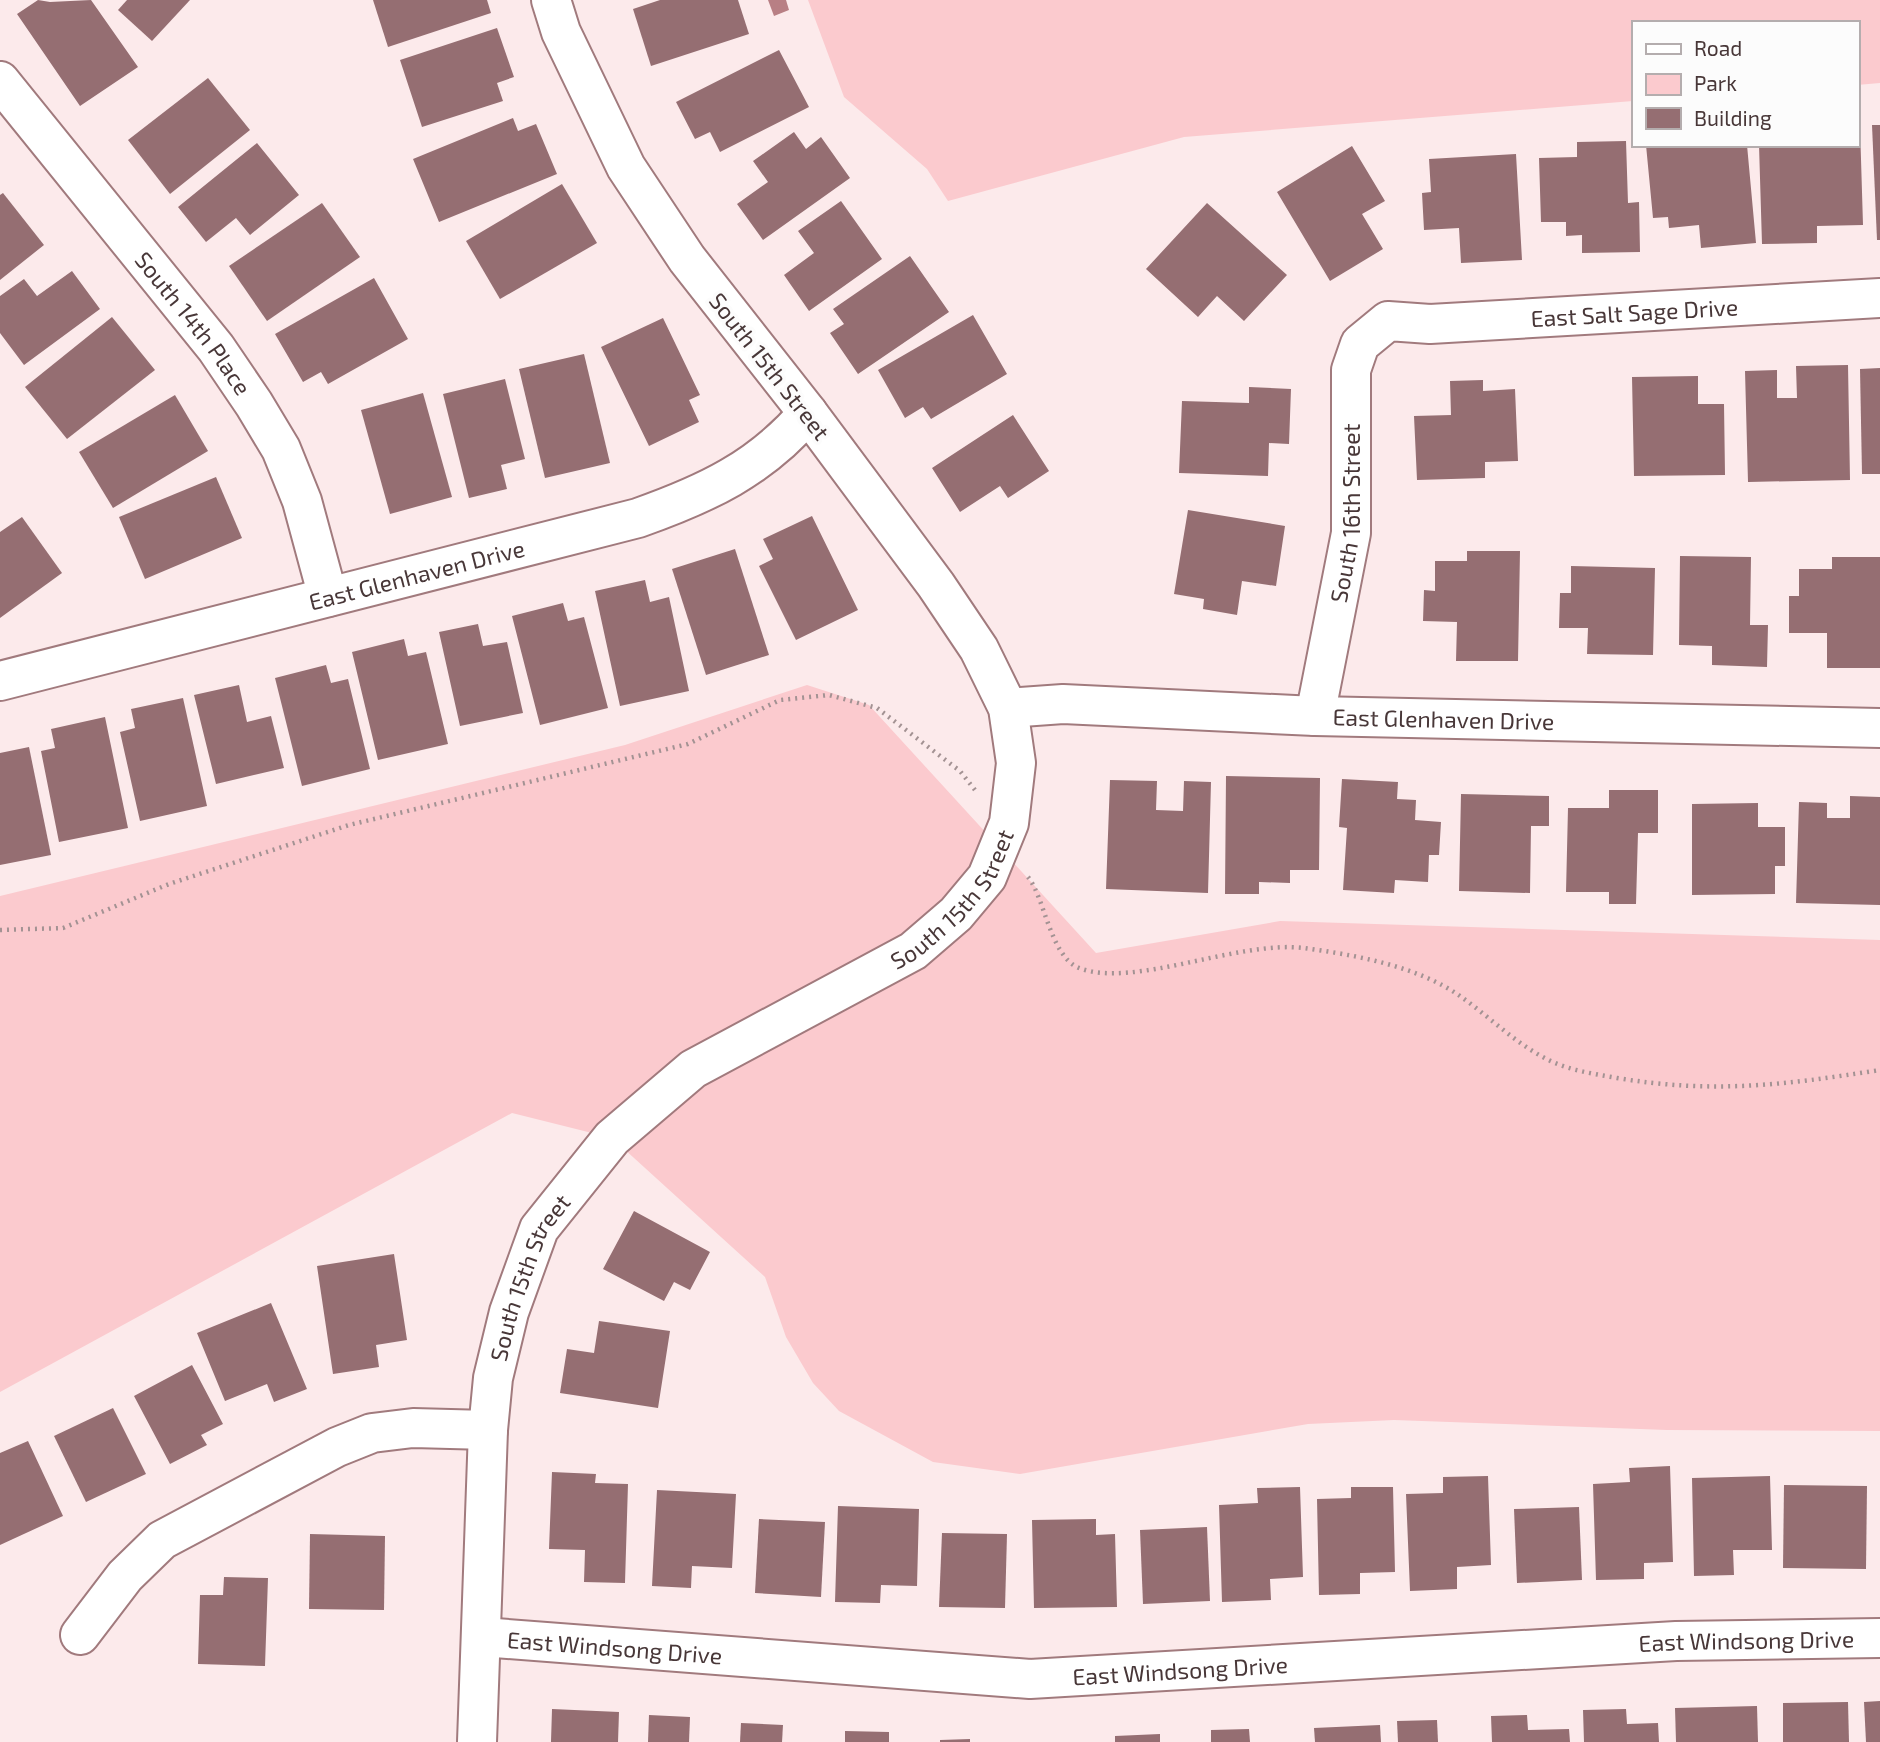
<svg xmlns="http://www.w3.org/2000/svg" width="1880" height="1742" font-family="'Exo 2',sans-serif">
<rect width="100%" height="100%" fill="#fceaeb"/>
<g fill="#fbcace">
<polygon points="808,0 1880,0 1880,83 1857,85 1857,23 1633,23 1633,101 1184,137 948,201 927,169 844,97"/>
<polygon points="807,685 869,705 1096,953 1280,921 1880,940 1880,1431 1667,1430 1394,1420 1308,1424 1020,1474 933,1462 839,1411 813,1383 786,1337 765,1277 612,1138 512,1113 0,1392 0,896 625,745"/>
</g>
<polygon fill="#b87f84" points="768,0 786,0 789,10 774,16"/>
<g fill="#956e72">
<polygon points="38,0 50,2 91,0 138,67 80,106 17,14"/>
<polygon points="127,0 190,0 152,41 118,10"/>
<polygon points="373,0 487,0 491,13 388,47"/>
<polygon points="660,0 738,0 749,34 651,66 633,9"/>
<polygon points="497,28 514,77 497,83 503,101 422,127 400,60"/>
<polygon points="779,50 809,107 720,152 710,132 695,139 676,102"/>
<polygon points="208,78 250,130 170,194 128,140"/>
<polygon points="513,118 518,131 536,124 557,174 439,222 413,159"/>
<polygon points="1872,125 1880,125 1880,240 1877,240"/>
<polygon points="1857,126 1860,126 1863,225 1817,226 1817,243 1762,244 1759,145 1857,145"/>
<polygon points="794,132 806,149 821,137 850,178 763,240 737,204 768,182 753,161"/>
<polygon points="1626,141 1628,203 1639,202 1640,252 1582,253 1582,235 1566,236 1566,222 1541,222 1539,158 1577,157 1577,142"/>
<polygon points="257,143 299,195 250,235 236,218 206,242 178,207"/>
<polygon points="1646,145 1747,145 1756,243 1701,248 1699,225 1669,228 1668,217 1653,218"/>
<polygon points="1352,146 1385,201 1362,214 1383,249 1330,281 1277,192"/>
<polygon points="1516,154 1522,260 1461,263 1459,228 1424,230 1422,193 1431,192 1429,159"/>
<polygon points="562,184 597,243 500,299 466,241"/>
<polygon points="3,193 44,245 0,280 0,195"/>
<polygon points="841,201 882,259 809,311 784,275 814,253 798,231"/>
<polygon points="322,203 360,257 267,321 229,266"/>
<polygon points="1207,203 1287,275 1244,321 1217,296 1198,317 1146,269"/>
<polygon points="910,256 949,312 858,374 830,333 844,324 833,309"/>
<polygon points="72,271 100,309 24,365 0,333 0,296 24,279 37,296"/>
<polygon points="374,278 408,339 328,384 321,372 303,382 275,334"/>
<polygon points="973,315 1007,374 931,419 923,407 905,418 878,370"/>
<polygon points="112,317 155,370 67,439 25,387"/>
<polygon points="663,318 700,395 689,400 699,422 649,446 601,347"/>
<polygon points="584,354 610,463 545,478 519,369"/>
<polygon points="1848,365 1850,480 1748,482 1745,371 1777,370 1777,398 1797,398 1796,366"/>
<polygon points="1880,368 1880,474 1862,474 1860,369"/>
<polygon points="1698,376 1698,404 1724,404 1725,475 1634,476 1632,377"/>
<polygon points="505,379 525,459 501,465 507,489 469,498 443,394"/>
<polygon points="1483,380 1483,391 1515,389 1518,461 1485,462 1485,478 1417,480 1414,416 1451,415 1450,381"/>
<polygon points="1249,387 1291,389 1289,444 1269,443 1268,476 1179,473 1182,401 1249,403"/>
<polygon points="423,393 452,497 390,514 361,410"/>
<polygon points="175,395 208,451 113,508 79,452"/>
<polygon points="1013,415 1049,471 1008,498 1000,486 960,512 932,468"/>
<polygon points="216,477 242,538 145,579 119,517"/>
<polygon points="1188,510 1285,526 1276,586 1242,581 1237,615 1203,609 1204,599 1174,594"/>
<polygon points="812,516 858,610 796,640 759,566 773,559 763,539"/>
<polygon points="22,517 62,573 0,618 0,532"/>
<polygon points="735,549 769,655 706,675 672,569"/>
<polygon points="1467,551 1520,551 1518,661 1456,661 1457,622 1423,621 1424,590 1435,591 1435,561 1467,561"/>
<polygon points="1680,556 1751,557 1750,625 1768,625 1767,667 1712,665 1712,646 1679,645"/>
<polygon points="1832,557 1880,557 1880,668 1827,668 1827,633 1789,633 1789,596 1799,596 1799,569 1832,569"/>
<polygon points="1571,566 1655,568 1653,655 1587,654 1588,628 1559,628 1560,593 1571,593"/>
<polygon points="645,580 650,602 669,597 689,691 620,706 595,591"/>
<polygon points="563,603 568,621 584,617 608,708 540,725 512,616"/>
<polygon points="478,624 483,646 507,642 523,713 460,726 439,632"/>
<polygon points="404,639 408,656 426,652 448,744 378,760 352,652"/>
<polygon points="326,665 331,683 348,679 370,769 302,786 275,678"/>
<polygon points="239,685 247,722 271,716 284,768 216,784 194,695"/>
<polygon points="183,698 207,806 140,821 120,732 135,728 131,709"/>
<polygon points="105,717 128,828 59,842 41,751 55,748 51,729"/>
<polygon points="29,747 51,855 0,865 0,753"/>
<polygon points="1226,776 1320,778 1319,870 1290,870 1290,883 1259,882 1259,894 1225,894"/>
<polygon points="1342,779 1398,782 1397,799 1416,800 1415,820 1441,822 1439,855 1429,855 1428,882 1395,880 1394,893 1343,890 1347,828 1339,827"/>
<polygon points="1110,780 1157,781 1156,810 1183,811 1184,781 1211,782 1208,893 1106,889"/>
<polygon points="1609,790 1658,790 1658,833 1638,833 1636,904 1609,904 1609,892 1566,892 1568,808 1609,808"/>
<polygon points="1461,794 1549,796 1549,826 1531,826 1530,893 1459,891"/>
<polygon points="1850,796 1880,797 1880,905 1796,903 1799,802 1827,803 1827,818 1850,818"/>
<polygon points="1758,803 1758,827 1785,827 1785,866 1775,866 1775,894 1692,895 1692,804"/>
<polygon points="634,1211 710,1252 690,1290 674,1282 664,1301 603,1269"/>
<polygon points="394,1254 407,1340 376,1345 379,1367 333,1374 317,1266"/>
<polygon points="271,1303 307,1389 274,1402 267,1384 225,1401 197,1333"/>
<polygon points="599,1321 670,1331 658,1408 560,1393 567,1349 594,1353"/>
<polygon points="192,1365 223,1424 201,1435 207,1445 170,1464 134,1396"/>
<polygon points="113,1408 146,1474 86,1502 54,1436"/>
<polygon points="28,1441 63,1516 0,1545 0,1453"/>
<polygon points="1670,1466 1673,1562 1644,1563 1644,1579 1596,1580 1593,1484 1630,1482 1629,1468"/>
<polygon points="552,1472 596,1474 595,1483 628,1484 625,1583 584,1582 585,1550 549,1549"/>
<polygon points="1488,1476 1491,1565 1457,1567 1457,1589 1410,1591 1406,1494 1443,1493 1443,1477"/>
<polygon points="1770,1476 1772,1550 1733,1550 1734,1575 1694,1576 1692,1478"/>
<polygon points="1784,1485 1867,1486 1866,1569 1783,1568"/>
<polygon points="1300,1487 1303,1577 1270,1579 1271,1600 1222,1602 1219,1505 1258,1503 1257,1488"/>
<polygon points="1351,1487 1393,1487 1395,1572 1360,1573 1360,1594 1319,1595 1317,1499 1351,1498"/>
<polygon points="657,1490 736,1494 732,1568 692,1566 691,1588 652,1586"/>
<polygon points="838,1506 919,1509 917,1586 881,1585 880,1603 835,1602"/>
<polygon points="1579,1507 1582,1580 1517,1583 1514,1509"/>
<polygon points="759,1519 825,1522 821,1597 755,1593"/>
<polygon points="1096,1519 1096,1535 1115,1534 1117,1607 1034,1608 1032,1520"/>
<polygon points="1207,1527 1210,1601 1143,1604 1140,1530"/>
<polygon points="942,1533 1007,1534 1005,1608 939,1607"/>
<polygon points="310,1534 385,1536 384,1610 309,1609"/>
<polygon points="224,1577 268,1578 265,1666 198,1664 200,1595 223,1595"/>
<polygon points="1880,1701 1880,1742 1866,1742 1864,1702"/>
<polygon points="1848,1702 1849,1742 1783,1742 1783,1703"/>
<polygon points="1757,1706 1758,1742 1676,1742 1675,1708"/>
<polygon points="552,1709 619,1712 618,1742 551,1742"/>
<polygon points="1626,1709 1627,1724 1658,1723 1659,1742 1584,1742 1583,1710"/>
<polygon points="649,1715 690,1717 689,1742 648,1742"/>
<polygon points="1527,1715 1528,1730 1569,1729 1570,1742 1492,1742 1491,1716"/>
<polygon points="1437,1720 1438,1742 1398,1742 1397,1721"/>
<polygon points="741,1723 783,1725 782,1742 740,1742"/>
<polygon points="1380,1725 1381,1742 1315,1742 1314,1728"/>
<polygon points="1249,1729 1250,1742 1211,1742 1211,1730"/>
<polygon points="845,1731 889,1732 889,1742 845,1742"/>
<polygon points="1160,1734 1160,1742 1115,1742 1115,1736"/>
<polygon points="970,1739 970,1742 940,1742 940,1740"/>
</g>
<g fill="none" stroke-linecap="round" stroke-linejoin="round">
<defs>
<g id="minor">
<path id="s1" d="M0 81 216 348 254 404 281 449 302 501 328 597"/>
<path id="s2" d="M0 681 638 518C706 494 760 469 808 413"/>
<path id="s3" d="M1008 708 1063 704 1315 716 1880 728"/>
<path id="s4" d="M1315 716 1351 533V370L1360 344 1388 321 1430 324 1880 298"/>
<polyline points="80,1635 125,1576 162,1540 337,1447 372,1433 413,1428 488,1430"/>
<path id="s5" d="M482 1637 1030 1679 1676 1641 1880 1638"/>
<path id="s6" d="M477 1742 488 1430 493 1378 509 1312 539 1229 612 1138 693 1069 913 951 956 914 987 877 1009 823 1016 763 1008 708 979 649 936 585 808 413 687 259 626 167 561 32 551 0"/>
</g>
</defs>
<use href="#minor" stroke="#a17a7d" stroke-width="42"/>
<g stroke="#a39293" stroke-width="4.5" stroke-dasharray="2 5" stroke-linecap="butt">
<path d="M1028 877C1045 898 1050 956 1079 968 1133 989 1238 940 1304 948 1355 955 1417 966 1460 996 1487 1015 1512 1040 1541 1056 1565 1070 1590 1073 1617 1078 1714 1094 1784 1085 1880 1070"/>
<polyline points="0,930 63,928 169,884 349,825 688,744 780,700 829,695 877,708 960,771 975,790"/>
</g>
<use href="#minor" stroke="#fff" stroke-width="38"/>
</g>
<g text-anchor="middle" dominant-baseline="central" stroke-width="7" stroke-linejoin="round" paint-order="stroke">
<g font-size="23" fill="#483738" stroke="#fcfcfc">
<text stroke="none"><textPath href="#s4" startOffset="660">East Salt Sage Drive</textPath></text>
<text stroke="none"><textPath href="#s1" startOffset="310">South 14th Place</textPath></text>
<text transform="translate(770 366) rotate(52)">South 15th Street</text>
<text stroke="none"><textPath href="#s4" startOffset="206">South 16th Street</textPath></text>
<text stroke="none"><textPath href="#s2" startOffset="430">East Glenhaven Drive</textPath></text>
<text stroke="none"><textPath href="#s3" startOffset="436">East Glenhaven Drive</textPath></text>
<text stroke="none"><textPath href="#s6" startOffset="1059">South 15th Street</textPath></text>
<text stroke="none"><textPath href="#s6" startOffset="472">South 15th Street</textPath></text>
<text stroke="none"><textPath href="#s5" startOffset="1267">East Windsong Drive</textPath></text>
<text stroke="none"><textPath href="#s5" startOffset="133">East Windsong Drive</textPath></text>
<text stroke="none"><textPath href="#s5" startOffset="700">East Windsong Drive</textPath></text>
</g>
</g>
<rect x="1632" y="21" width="228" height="126" fill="#fcfcfc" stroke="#b4adae" stroke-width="2"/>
<rect x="1646" y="44" width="35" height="10" fill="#ffffff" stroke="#b4adae" stroke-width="2"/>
<text x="1694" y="56" font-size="21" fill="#483738">Road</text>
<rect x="1646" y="74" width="35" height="21" fill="#fbcace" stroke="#b4adae" stroke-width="2"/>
<text x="1694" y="91" font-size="21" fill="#483738">Park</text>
<rect x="1646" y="108" width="35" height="21" fill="#956e72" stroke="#b4adae" stroke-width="2"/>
<text x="1694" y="126" font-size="21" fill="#483738">Building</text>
</svg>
